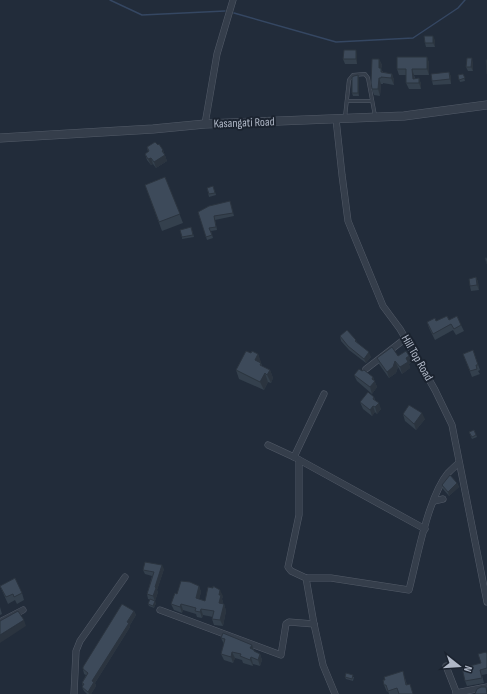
<svg xmlns="http://www.w3.org/2000/svg" width="487" height="694" font-family="'Sofia Sans Condensed',sans-serif">
<rect width="100%" height="100%" fill="#222c3a"/>
<g fill="none" stroke-linecap="round" stroke-linejoin="round">
<g stroke="#354762" stroke-width="1.5">
<polyline points="110,0 142,15 225,11"/>
<polyline points="234,13 336,42 413,38 458,8 465,0"/>
</g>
<defs>
<g id="service">
<polyline points="347,101 372,101"/>
<polyline points="345,117 349,80 353,75 365,74 368,78 375,116"/>
</g>
<g id="minor">
<polyline points="336,119 342,175 348,221 383,306 400,329 418,360 435,390 452,425 487,602"/>
<polyline points="205,124 217,54 233,0"/>
<polyline points="366,369 406,338"/>
<polyline points="268,445 294,457 425,529"/>
<polyline points="294,457 324,394"/>
<polyline points="299,460 299,515 288,567 291,571 306,578 314,624 323,665 335,694"/>
<polyline points="434,501 443,499"/>
<path d="M306 578H331L409 590C417 559 428 497 448 473 451 470 455 466 459 463"/>
<polyline points="160,610 281,655 286,624 289,622 314,624"/>
<polyline points="0,622 23,610"/>
<polyline points="446,666 457,694"/>
<polyline points="456,693 487,687"/>
<polyline points="74,694 76,651 80,641 125,577"/>
</g>
<polyline id="tertiary" points="0,138 153,129 205,124 404,116 487,105"/>
</defs>
<use href="#service" stroke="#535b68" stroke-width="4"/>
<use href="#minor" stroke="#535b68" stroke-width="7"/>
<use href="#tertiary" stroke="#535b68" stroke-width="9"/>
<use href="#service" stroke="#353e4b" stroke-width="3"/>
<use href="#minor" stroke="#353e4b" stroke-width="6"/>
<use href="#tertiary" stroke="#353e4b" stroke-width="8"/>
</g>
<g fill="#34404d">
<polygon points="435,40 435,47 426,47 425,43"/>
<polygon points="357,54 357,64 345,64 343,59"/>
<polygon points="427,57 429,63 429,75 414,75 415,78 419,78 421,84 421,89 409,89 406,83 406,75 399,75 397,69"/>
<polygon points="379,59 382,65 381,69 383,72 392,74 394,80 394,85 383,83 383,84 381,84 380,96 374,95 372,89"/>
<polygon points="473,62 473,71 468,71 466,67"/>
<polygon points="449,72 451,77 451,84 433,85 432,81"/>
<polygon points="463,74 465,81 460,82 458,75"/>
<polygon points="358,75 359,78 359,96 353,96 352,93"/>
<polygon points="158,145 163,150 167,161 156,168 153,164 151,165 147,160 145,154 148,152 147,147"/>
<polygon points="165,177 183,223 162,231 145,185"/>
<polygon points="213,186 216,195 209,197 207,188"/>
<polygon points="230,201 234,216 215,220 217,230 211,231 213,238 207,240 198,212"/>
<polygon points="191,227 194,237 182,239 182,237"/>
<polygon points="476,277 478,282 479,290 471,291 470,286"/>
<polygon points="449,320 461,325 464,331 456,335 453,330 435,340 429,328 427,322"/>
<polygon points="340,336 356,340 357,343 371,357 366,363 349,350 341,341"/>
<polygon points="473,350 480,370 478,371 480,374 472,377 463,354"/>
<polygon points="251,353 258,354 262,366 270,370 273,378 271,383 268,382 264,390 239,379 236,370"/>
<polygon points="398,356 409,356 411,362 409,364 410,368 402,374 398,367 396,373 389,378 379,364 377,358"/>
<polygon points="362,371 373,377 377,387 372,394 357,381 354,375"/>
<polygon points="374,397 375,400 381,409 377,414 375,412 372,416 363,409 360,402"/>
<polygon points="403,414 425,419 416,430 405,421"/>
<polygon points="474,430 477,437 472,439 469,432"/>
<polygon points="457,483 459,487 449,496 443,489 442,485"/>
<polygon points="164,569 157,590 158,592 155,601 148,599 147,594 152,576 145,574 143,570"/>
<polygon points="0,586 22,593 24,600 17,604 15,600 8,604"/>
<polygon points="199,586 201,592 199,599 205,601 223,596 222,599 223,602 222,604 224,604 226,611 223,626 214,625 212,619 213,617 203,615 202,618 197,617 196,614 183,610 182,613 174,610 171,604 177,594"/>
<polygon points="156,603 154,608 149,606 148,604"/>
<polygon points="0,607 2,614 0,615"/>
<polygon points="134,611 136,615 130,625 130,627 95,683 96,686 91,694 87,694 84,691 82,687 83,686 82,683 86,675 84,674 83,669"/>
<polygon points="221,638 254,650 255,652 260,654 262,660 260,666 253,664 253,666 243,663 242,660 235,658 233,663 224,660 221,654 224,644"/>
<polygon points="486,653 487,653 487,674 482,675 484,683 467,686 465,681 481,663"/>
<polygon points="345,677 354,677 353,681 346,679"/>
<polygon points="405,678 407,685 413,694 389,694 388,691 387,692 384,685"/>
</g>
<g fill="#2b343f">
<polygon points="433,36 435,40 435,47 433,43"/>
<polygon points="356,50 357,54 357,64 356,59"/>
<polygon points="427,57 429,63 429,75 427,69"/>
<polygon points="472,58 473,62 473,71 471,67"/>
<polygon points="379,59 382,65 381,69 383,74 383,78 379,68"/>
<polygon points="412,69 414,75 415,83 413,79"/>
<polygon points="449,72 451,77 451,84 450,79"/>
<polygon points="392,74 394,80 394,85 391,78"/>
<polygon points="358,75 359,78 359,96 358,93"/>
<polygon points="379,78 381,84 380,96 378,89"/>
<polygon points="419,78 421,84 421,89 419,83"/>
<polygon points="163,150 167,161 156,168 154,162 162,151"/>
<polygon points="151,158 153,164 151,165 148,159"/>
<polygon points="476,277 478,282 479,290 477,285"/>
<polygon points="369,352 371,357 366,363 364,359"/>
<polygon points="258,354 261,362 258,369 255,360"/>
<polygon points="409,356 411,362 409,364 410,368 402,374 400,367 406,358"/>
<polygon points="395,361 398,367 396,373 389,378 387,372"/>
<polygon points="270,370 273,378 271,383 267,375"/>
<polygon points="265,373 268,382 264,390 260,382"/>
<polygon points="373,377 377,387 372,394 370,387 372,379"/>
<polygon points="379,403 381,409 377,414 375,407"/>
<polygon points="373,406 375,412 372,416 370,410"/>
<polygon points="422,413 425,419 416,430 414,424"/>
<polygon points="457,483 459,487 449,496 448,492"/>
<polygon points="162,565 164,569 157,590 158,592 155,601 153,596 155,587"/>
<polygon points="199,586 201,592 198,604 196,598"/>
<polygon points="220,590 223,596 222,599 223,602 221,610 219,603 219,595"/>
<polygon points="155,601 156,603 154,608 153,606"/>
<polygon points="181,604 183,610 182,613 180,607"/>
<polygon points="224,604 226,611 223,626 220,620"/>
<polygon points="201,609 203,615 202,618 200,612"/>
<polygon points="134,611 136,615 130,625 130,627 95,683 96,686 91,694 89,694 88,692 92,681"/>
<polygon points="24,620 26,626 0,643 0,635"/>
<polygon points="252,645 254,651 250,648"/>
<polygon points="232,652 235,658 233,663 231,657"/>
<polygon points="260,654 262,660 260,666 258,660"/>
<polygon points="251,657 253,664 253,666 250,660"/>
</g>
<g fill="#3d4a5a" stroke="#2b343f">
<polygon points="424,36 433,36 433,43 425,43"/>
<polygon points="344,50 356,50 356,59 343,59"/>
<polygon points="397,57 427,57 427,69 412,69 413,79 419,78 419,83 406,83 406,69 397,69"/>
<polygon points="467,58 472,58 471,67 466,67"/>
<polygon points="372,59 379,59 379,68 381,68 381,72 392,74 391,78 381,77 381,78 379,78 378,89 372,89 371,83"/>
<polygon points="486,60 487,60 487,74"/>
<polygon points="449,72 450,79 432,81 431,74"/>
<polygon points="463,74 465,78 459,80 458,75"/>
<polygon points="358,75 358,93 352,93 352,77 354,76"/>
<polygon points="155,142 158,145 159,144 163,150 162,151 165,155 154,162 151,158 148,159 145,154 149,151 147,147"/>
<polygon points="165,177 180,214 159,222 145,185"/>
<polygon points="213,186 215,193 209,194 207,188"/>
<polygon points="230,201 233,213 214,216 216,227 209,228 212,235 206,237 198,212 209,206"/>
<polygon points="191,227 193,235 182,237 180,230"/>
<polygon points="485,258 487,258 487,264"/>
<polygon points="476,277 477,285 470,286 469,279"/>
<polygon points="447,316 449,320 457,316 461,325 454,329 451,324 433,334 427,322 435,318 436,321"/>
<polygon points="347,330 356,340 355,341 369,352 364,359 348,346 340,336"/>
<polygon points="392,347 398,356 406,351 409,356 406,358 408,362 400,367 395,361 393,367 387,372 377,358"/>
<polygon points="473,350 478,365 476,365 477,369 470,371 463,354"/>
<polygon points="246,351 251,353 252,351 258,354 255,360 261,363 260,365 270,370 267,375 265,373 260,382 236,370"/>
<polygon points="359,369 362,371 364,370 373,377 372,379 375,381 370,387 354,375"/>
<polygon points="368,392 374,397 373,399 379,403 375,407 373,406 370,410 360,402"/>
<polygon points="409,405 422,413 414,424 403,414"/>
<polygon points="474,430 476,435 472,437 469,432"/>
<polygon points="450,475 457,483 448,492 442,485"/>
<polygon points="145,562 162,565 155,587 156,588 153,596 147,594 154,572 143,570"/>
<polygon points="15,578 22,593 14,597 13,594 6,597 0,586"/>
<polygon points="181,581 190,582 199,586 196,598 205,601 208,587 213,588 213,586 220,590 219,595 221,595 219,603 224,604 220,620 212,619 214,611 201,609 200,612 195,611 196,608 181,604 180,607 171,604 175,593 177,594"/>
<polygon points="150,599 155,601 153,606 148,604"/>
<polygon points="122,604 134,611 127,622 129,623 92,681 94,682 88,692 82,687 84,684 82,683 88,673 83,669 83,667"/>
<polygon points="18,611 24,620 0,635 0,621"/>
<polygon points="223,633 252,645 250,648 254,650 254,651 260,654 258,660 251,657 250,660 240,656 241,654 232,652 231,657 221,654 225,639 221,638"/>
<polygon points="486,652 486,653 487,653 487,668 480,670 482,678 465,681 462,668 481,663 478,654"/>
<polygon points="403,671 406,685 410,684 413,694 399,694 397,688 388,691 386,685 384,685 383,680 385,680 384,677"/>
<polygon points="346,673 353,675 352,679 345,677"/>
<polygon points="481,687 486,687 487,694 475,694 477,689"/>
</g>
<g text-anchor="middle" dominant-baseline="central" stroke-width="4" stroke-linejoin="round" paint-order="stroke">
<g font-size="12" fill="#b0b8c7" stroke="#1b232f">
<text transform="translate(244 123) rotate(-2)">Kasangati Road</text>
<text transform="translate(417 358) rotate(60)">Hill Top Road</text>
</g>
</g>
<g transform="translate(459 666) rotate(107)" stroke="#1b232f" stroke-width="3" paint-order="stroke">
<path d="M0-3L7 15L0 10L-7 15Z" fill="#b0b8c7"/>
<text y="-6" font-size="11" font-weight="bold" text-anchor="middle" fill="#b0b8c7">N</text>
</g>
</svg>
